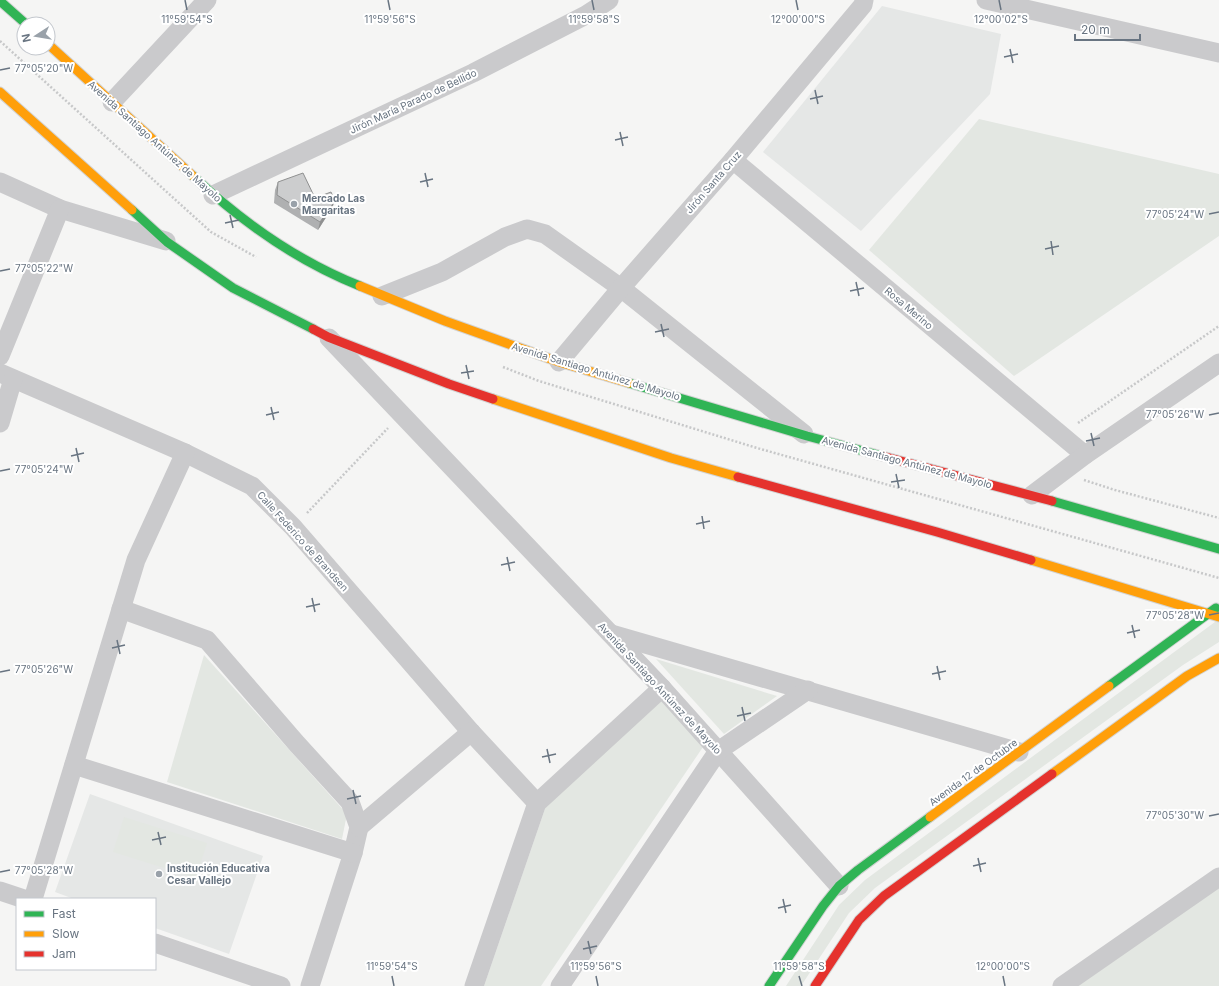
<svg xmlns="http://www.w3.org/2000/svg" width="1219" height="986" font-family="Inter,sans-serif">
<rect width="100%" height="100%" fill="#f5f5f4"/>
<g fill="#e5e7e6">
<polygon points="882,6 1001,34 990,94 861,231 763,152"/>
<polygon points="90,794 263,856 229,954 155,928 155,899 74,899 55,892"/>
</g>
<g fill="#e3e7e2">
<polygon points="979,119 1219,174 1219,236 1014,376 869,250"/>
<polygon points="1219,619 1219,642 1183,665 875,888 849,913 801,986 786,986 839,905 865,880"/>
<polygon points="204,655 347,814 342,839 167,782"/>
<polygon points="656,659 777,696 724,734"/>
<polygon points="661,699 705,744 541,986 484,986 547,803"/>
<polygon points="124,817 207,843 196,878 113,852"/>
<polygon points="1219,887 1219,986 1078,986"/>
</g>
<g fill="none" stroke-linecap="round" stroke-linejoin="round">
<defs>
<g id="fast">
<polyline points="0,1 26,24"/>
<path d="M193 176C242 222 297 261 360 286"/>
<polyline points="132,210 167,242 233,288 313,329"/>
<polyline points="629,383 807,436 882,456"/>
<polyline points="1052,501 1219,549"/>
<polyline points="1109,686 1216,608"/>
<polyline points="769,986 823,906 839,886 858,870 930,817"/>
</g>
<g id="slow">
<polyline points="48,44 193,176"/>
<polyline points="0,92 132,210"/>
<polyline points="360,286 445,321 559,362 629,383"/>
<polyline points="493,399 671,458 738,477"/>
<polyline points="1031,560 1219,617"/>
<polyline points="1052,774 1187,676 1219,658"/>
<polyline points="930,817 1109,686"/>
</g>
<g id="jam">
<polyline points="313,329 328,337 449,384 493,399"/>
<polyline points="882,456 1052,501"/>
<polyline points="738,477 937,532 1031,560"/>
<polyline points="815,986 859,920 884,896 1052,774"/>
</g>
</defs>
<use href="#fast" stroke="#d2d3d3" stroke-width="11"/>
<use href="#slow" stroke="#d2d3d3" stroke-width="11"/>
<use href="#jam" stroke="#d2d3d3" stroke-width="11"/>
<g stroke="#c7c8c9" stroke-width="2.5" stroke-dasharray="2 2" stroke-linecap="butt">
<polyline points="0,41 211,232 256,257"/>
<polyline points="503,367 539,381 757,448 1219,578"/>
<polyline points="1078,423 1219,326"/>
<polyline points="1084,480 1115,490 1219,518"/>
<polyline points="307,513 388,428"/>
</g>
<g stroke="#cacacc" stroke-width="19">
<polyline points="986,0 1219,53"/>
<polyline points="112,102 207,0"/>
<polyline points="733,160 1085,455"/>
<polyline points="0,182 60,209 166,241"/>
<polyline points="213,195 473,73 586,15 609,0"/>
<polyline points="382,296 442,272 505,237 527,229 545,234 621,288 804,434"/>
<polyline points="329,338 662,688 839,886"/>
<polyline points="0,356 60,209"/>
<polyline points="559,362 621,288 733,160 863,5 864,0"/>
<polyline points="0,373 185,453 252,486 293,527 471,732 537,803"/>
<polyline points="0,423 13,379"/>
<polyline points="1032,495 1085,455 1219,363"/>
<polyline points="121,609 207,640 297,744 350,802 359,827 353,853 310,986"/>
<polyline points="611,634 1019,752"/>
<polyline points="74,765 353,853"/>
<polyline points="359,827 471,732"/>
<polyline points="0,891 24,899"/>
<polyline points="33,899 136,560 185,453"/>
<polyline points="155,943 281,986"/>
<polyline points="474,986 537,803 662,688"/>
<polyline points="560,986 718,751 808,690"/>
<polyline points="1062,986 1219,877"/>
</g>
<use href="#fast" stroke="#30b455" stroke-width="9"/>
<use href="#slow" stroke="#ff9f0a" stroke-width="9"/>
<use href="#jam" stroke="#e5322d" stroke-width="9"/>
</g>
<polygon fill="#afb0b1" points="278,182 315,198 332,208 318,230 274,203 275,190"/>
<polygon fill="#8f9090" points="335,201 332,208 318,230 320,222"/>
<polygon fill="#cccdce" stroke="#8f9090" points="303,173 315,198 331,192 335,201 320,222 277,195 278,182"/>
<path fill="none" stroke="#687481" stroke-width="1.5" d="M185 0 187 10M388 0 390 10M592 0 594 10M796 0 798 10M999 0 1001 10M1010 49 1013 63M1004 57 1018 54M0 70 10 68M815 90 818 104M810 99 823 96M620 132 623 146M615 140 628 137M425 173 428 187M420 182 433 179M1209 214 1219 212M230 215 233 228M225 223 239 220M1051 241 1053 255M1045 249 1059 246M0 271 10 269M856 282 859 296M850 291 864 288M661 324 664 337M655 332 669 329M466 365 469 379M461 373 474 371M271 407 274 420M266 415 279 412M1209 415 1219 413M1091 433 1094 446M1086 441 1100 438M76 448 79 462M71 456 84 453M0 471 10 469M896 474 899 488M891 482 905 480M702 516 704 529M696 524 710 521M507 557 510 571M501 565 515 562M312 598 315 612M306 607 320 604M1209 615 1219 613M1132 625 1135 638M1127 633 1140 630M117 640 120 654M112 648 125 645M937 666 940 680M0 672 10 670M932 674 946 671M742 707 745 721M737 716 751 713M547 749 550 763M542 757 556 754M353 790 356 804M347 799 361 796M1209 816 1219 814M158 832 161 845M152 840 166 837M978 858 981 872M973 866 986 863M0 872 10 870M783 899 786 913M778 908 791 905M588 941 591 954M583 949 597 946M392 976 394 986M596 976 598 986M799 976 802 986M1003 976 1005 986"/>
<g fill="#99a1a9" stroke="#fff" stroke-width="1.5">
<circle cx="294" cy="204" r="4"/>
<circle cx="159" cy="874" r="4"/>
</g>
<g text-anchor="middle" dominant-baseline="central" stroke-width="4" stroke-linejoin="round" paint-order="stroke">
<g font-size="10" fill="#687481" stroke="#fff">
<text transform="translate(413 101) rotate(-25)">Jirón María Parado de Bellido</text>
<text transform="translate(155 141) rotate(42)">Avenida Santiago Antúnez de Mayolo</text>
<text transform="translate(713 182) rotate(-49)">Jirón Santa Cruz</text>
<text transform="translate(909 308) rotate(40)">Rosa Merino</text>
<text transform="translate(596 371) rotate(17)">Avenida Santiago Antúnez de Mayolo</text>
<text transform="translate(907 462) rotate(15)">Avenida Santiago Antúnez de Mayolo</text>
<text transform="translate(303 541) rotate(48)">Calle Federico de Brandsen</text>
<text transform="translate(660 688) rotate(47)">Avenida Santiago Antúnez de Mayolo</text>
<text transform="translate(973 772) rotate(-36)">Avenida 12 de Octubre</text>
</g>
<g font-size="10" font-weight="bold" fill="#687481" stroke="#fff" text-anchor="start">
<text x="302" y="198">Mercado Las<tspan x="302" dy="12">Margaritas</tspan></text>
<text x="167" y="868">Institución Educativa<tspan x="167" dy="12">Cesar Vallejo</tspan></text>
</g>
</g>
<g font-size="10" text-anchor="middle" fill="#687481" stroke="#fff" stroke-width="4" stroke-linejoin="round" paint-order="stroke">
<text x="187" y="23">11°59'54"S</text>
<text x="390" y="23">11°59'56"S</text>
<text x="594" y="23">11°59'58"S</text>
<text x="798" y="23">12°00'00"S</text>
<text x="1001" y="23">12°00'02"S</text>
<text x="44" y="72">77°05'20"W</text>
<text x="1175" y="218">77°05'24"W</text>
<text x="44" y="272">77°05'22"W</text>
<text x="1175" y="418">77°05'26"W</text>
<text x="44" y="473">77°05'24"W</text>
<text x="1175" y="619">77°05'28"W</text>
<text x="44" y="673">77°05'26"W</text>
<text x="1175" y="819">77°05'30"W</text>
<text x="44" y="874">77°05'28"W</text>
<text x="392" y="970">11°59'54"S</text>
<text x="596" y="970">11°59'56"S</text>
<text x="799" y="970">11°59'58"S</text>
<text x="1003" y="970">12°00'00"S</text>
</g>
<rect x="16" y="898" width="140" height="72" fill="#ffffff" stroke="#c3c7cd"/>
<rect x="24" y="911" width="20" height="6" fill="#30b455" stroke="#c3c7cd"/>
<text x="52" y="918" font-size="12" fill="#687481">Fast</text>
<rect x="24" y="931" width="20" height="6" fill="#ff9f0a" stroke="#c3c7cd"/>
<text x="52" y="938" font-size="12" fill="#687481">Slow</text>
<rect x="24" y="951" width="20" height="6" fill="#e5322d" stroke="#c3c7cd"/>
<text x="52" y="958" font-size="12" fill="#687481">Jam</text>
<g transform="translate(36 36) rotate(258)"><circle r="19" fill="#ffffff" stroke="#c3c7cd"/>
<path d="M0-3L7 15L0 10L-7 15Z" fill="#99a1a9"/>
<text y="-6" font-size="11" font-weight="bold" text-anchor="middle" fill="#687481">N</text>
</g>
<path d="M1075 34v6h65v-6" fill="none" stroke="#687481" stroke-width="2"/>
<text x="1081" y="34" font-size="12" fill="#687481" stroke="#ffffff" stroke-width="3" paint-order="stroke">20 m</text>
</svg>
